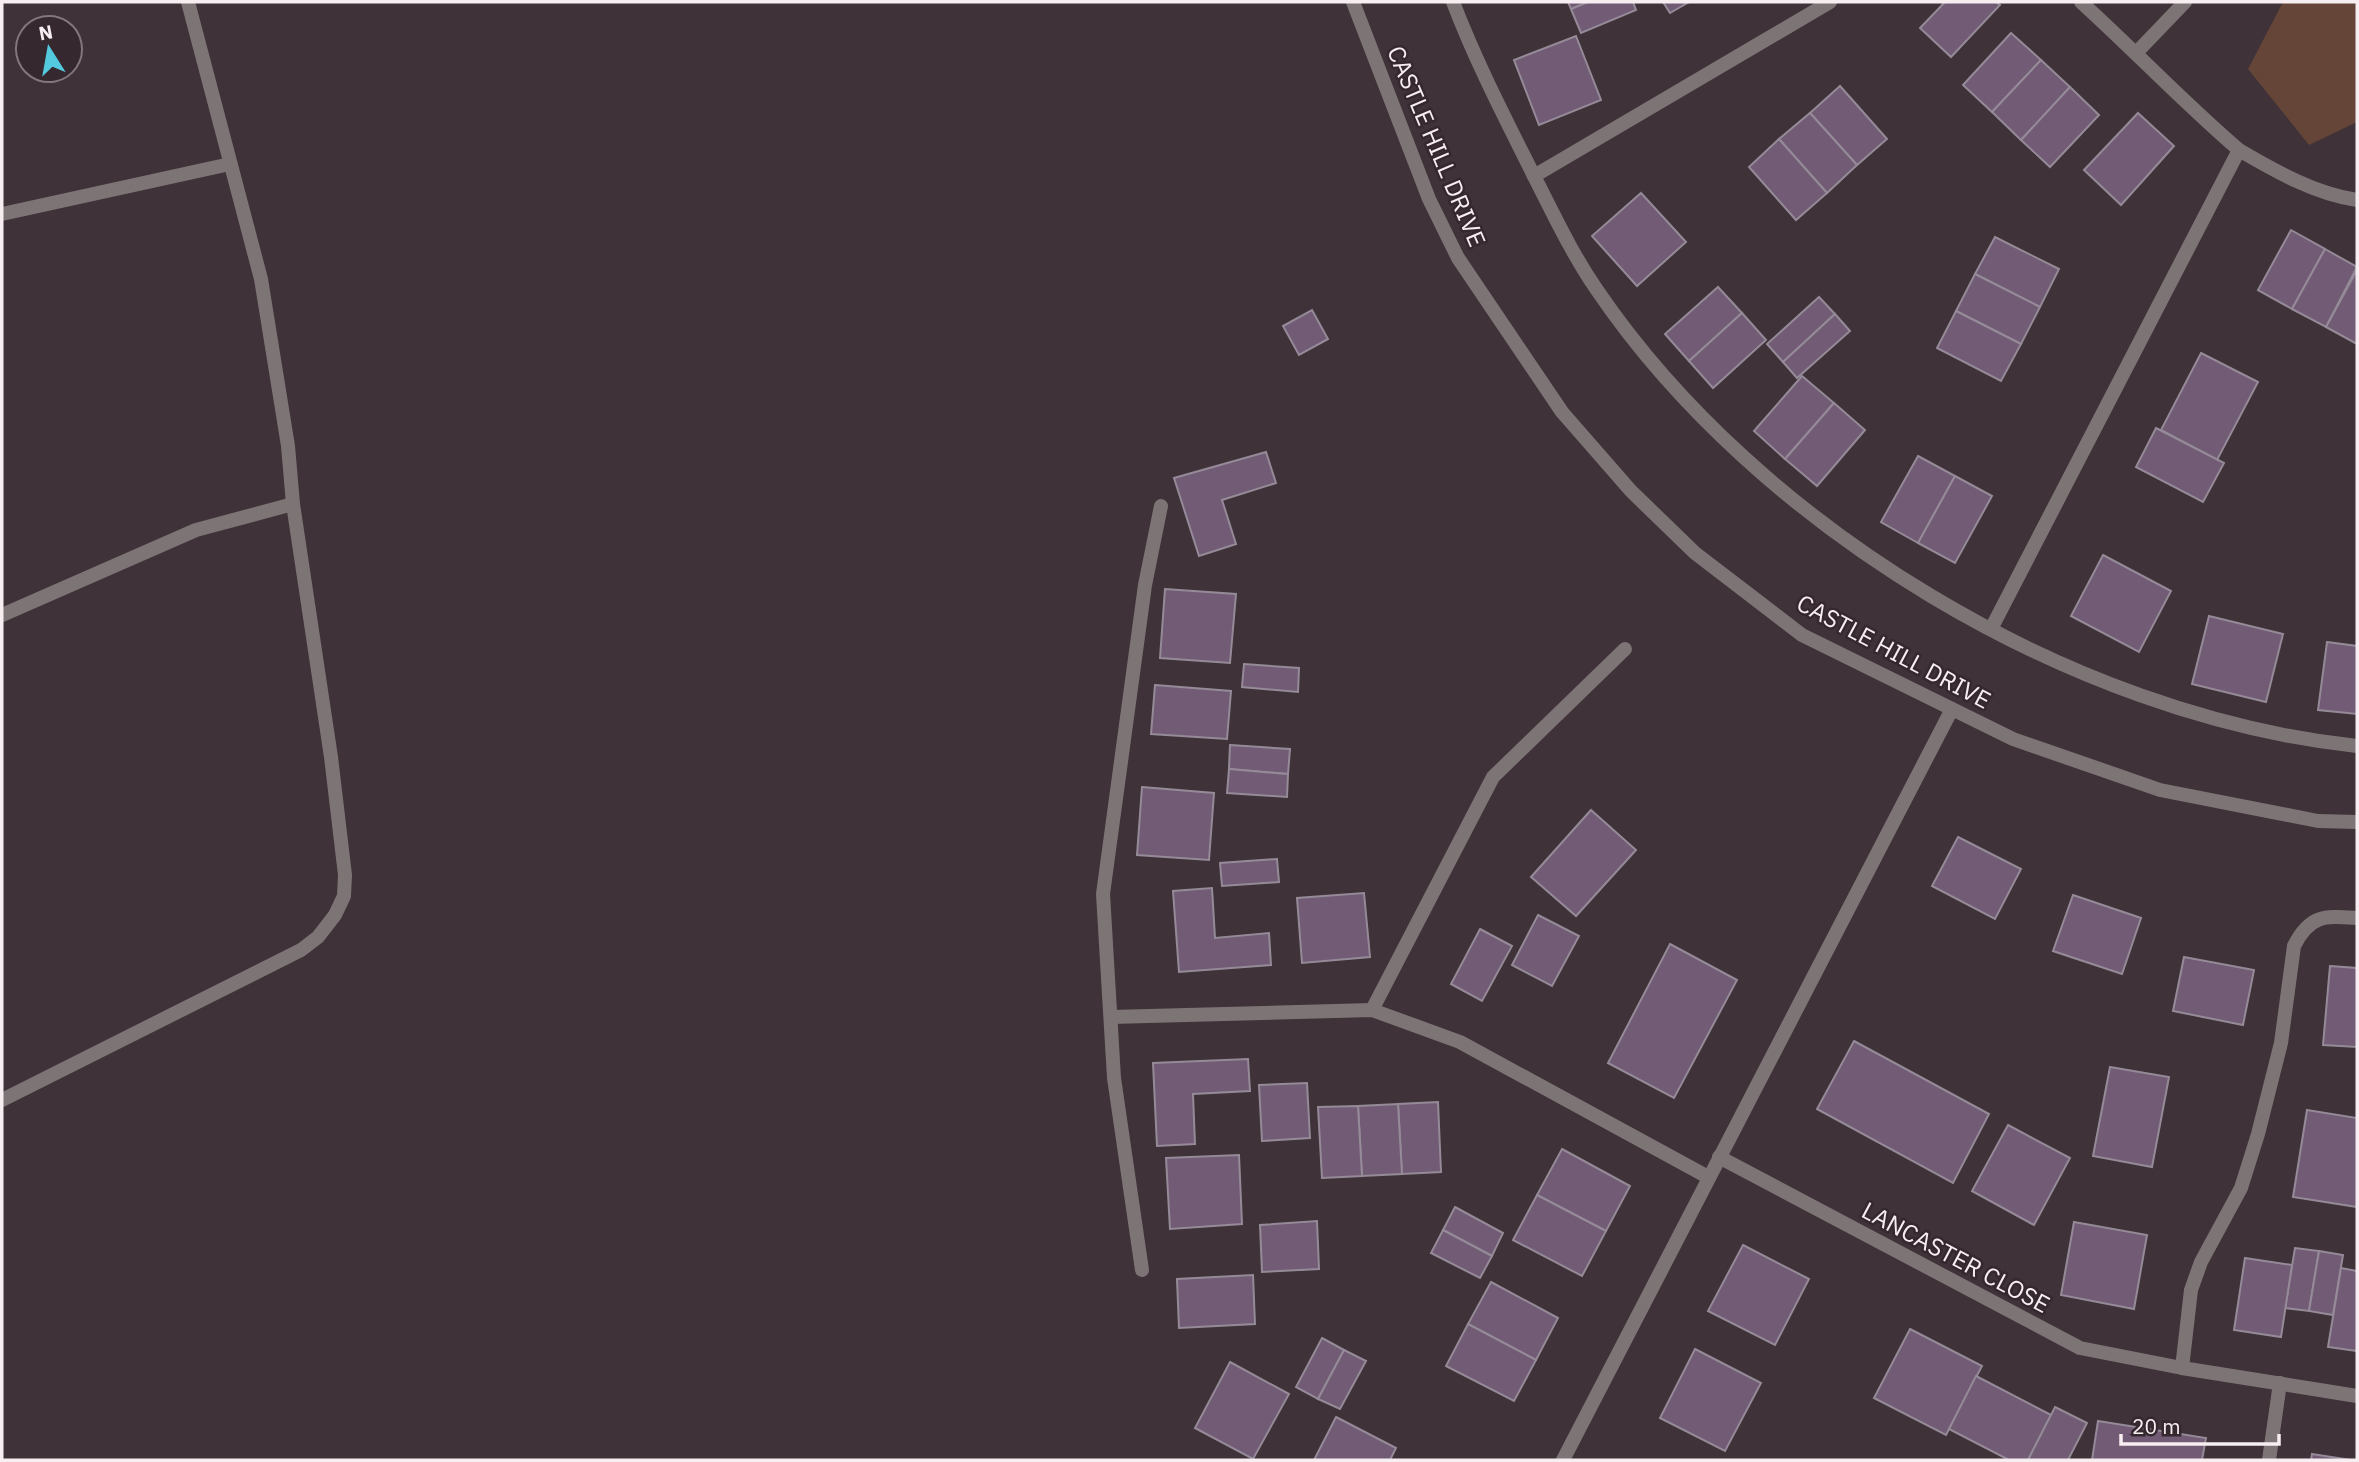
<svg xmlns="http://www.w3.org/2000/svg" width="2359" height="1462" font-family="'IBM Plex Sans',sans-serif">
<rect width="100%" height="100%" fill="#3f3238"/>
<polygon fill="#644537" points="2283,2 2357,2 2357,122 2309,145 2248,69"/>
<g fill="#725b75" stroke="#958a97" stroke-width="2">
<polygon points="1568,2 1588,2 1571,9"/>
<polygon points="1588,2 1633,2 1636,10 1581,33 1571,9"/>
<polygon points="1663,2 1689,2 1670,13"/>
<polygon points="1945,2 1996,2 2000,5 1951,57 1920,28"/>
<polygon points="2011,33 2041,60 1992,112 1963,85"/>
<polygon points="1576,36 1601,100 1539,125 1514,60"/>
<polygon points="2041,60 2070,87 2021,140 1992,112"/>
<polygon points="1840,86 1887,139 1857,165 1810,113"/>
<polygon points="2070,87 2099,115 2050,167 2021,140"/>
<polygon points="1810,113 1857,165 1827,193 1779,139"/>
<polygon points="2138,113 2174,146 2121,205 2084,170"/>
<polygon points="1779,139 1827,193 1796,220 1749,167"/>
<polygon points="1641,193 1686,242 1637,286 1592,236"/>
<polygon points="2291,230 2325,249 2292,309 2258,290"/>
<polygon points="1995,237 2059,269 2040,307 1975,274"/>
<polygon points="2325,249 2357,267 2326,327 2292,309"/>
<polygon points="2357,270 2357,344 2326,327"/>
<polygon points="1975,274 2040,307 2021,344 1956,311"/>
<polygon points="1718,287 1742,313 1689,361 1665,334"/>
<polygon points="1819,297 1835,314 1783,362 1767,344"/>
<polygon points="1312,310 1328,339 1299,355 1283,326"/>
<polygon points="1956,311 2021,344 2001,381 1937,348"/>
<polygon points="1742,313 1766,340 1713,388 1689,361"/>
<polygon points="1835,314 1850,331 1797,378 1783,362"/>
<polygon points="2201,353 2258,382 2217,460 2161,430"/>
<polygon points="1802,376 1834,403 1785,459 1754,431"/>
<polygon points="1834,403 1865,430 1817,486 1785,459"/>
<polygon points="2156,428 2224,463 2203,502 2136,467"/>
<polygon points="1266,452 1276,483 1222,500 1236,544 1199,556 1174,478"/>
<polygon points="1918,456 1955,476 1918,543 1881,522"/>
<polygon points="1955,476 1992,496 1955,563 1918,543"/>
<polygon points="2103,555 2171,591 2139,652 2071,616"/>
<polygon points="1165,589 1236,594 1230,663 1160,658"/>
<polygon points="2209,616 2283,634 2266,702 2192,684"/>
<polygon points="2327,642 2357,646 2357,714 2318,710"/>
<polygon points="1244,664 1299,668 1298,692 1242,687"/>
<polygon points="1155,685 1231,691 1227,739 1151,734"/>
<polygon points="1230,745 1290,749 1288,774 1229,769"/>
<polygon points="1229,769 1288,774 1287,797 1227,793"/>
<polygon points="1142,787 1214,793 1209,860 1137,855"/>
<polygon points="1591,810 1636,850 1576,916 1531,877"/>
<polygon points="1958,837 2021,869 1995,919 1932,886"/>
<polygon points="1277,859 1279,882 1222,886 1220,863"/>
<polygon points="1212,888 1215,938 1269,933 1271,965 1179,972 1173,891"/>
<polygon points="1364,893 1370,957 1302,963 1297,898"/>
<polygon points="2073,895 2141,918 2122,974 2053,951"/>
<polygon points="1538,915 1579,936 1552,986 1512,965"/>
<polygon points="1480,929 1512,946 1482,1001 1451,984"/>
<polygon points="1670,944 1737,980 1674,1098 1608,1063"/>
<polygon points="2184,957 2254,970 2243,1025 2173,1011"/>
<polygon points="2330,966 2357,968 2357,1047 2323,1045"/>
<polygon points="1854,1041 1989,1114 1953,1183 1817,1109"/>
<polygon points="1248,1059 1250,1091 1193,1094 1195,1144 1157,1146 1153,1063"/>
<polygon points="2110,1067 2169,1077 2152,1167 2093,1156"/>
<polygon points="1307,1083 1310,1138 1262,1141 1259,1085"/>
<polygon points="1438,1102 1441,1172 1402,1174 1398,1104"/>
<polygon points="1398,1104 1402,1174 1362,1176 1358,1106"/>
<polygon points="1358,1106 1362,1176 1322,1178 1318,1107"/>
<polygon points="2307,1110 2357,1118 2357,1207 2293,1197"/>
<polygon points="2008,1125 2070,1158 2034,1225 1972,1191"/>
<polygon points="1562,1149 1630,1186 1606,1231 1537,1195"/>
<polygon points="1239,1155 1242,1224 1170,1229 1166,1158"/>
<polygon points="1537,1195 1606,1231 1582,1276 1513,1240"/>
<polygon points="1455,1207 1503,1233 1492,1256 1443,1230"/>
<polygon points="1317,1221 1319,1269 1262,1272 1260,1225"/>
<polygon points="2074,1222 2147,1235 2134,1309 2061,1295"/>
<polygon points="1443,1230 1492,1256 1480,1278 1431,1253"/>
<polygon points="1743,1245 1809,1279 1775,1345 1708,1311"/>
<polygon points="2295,1248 2319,1251 2309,1311 2285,1308"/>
<polygon points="2319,1251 2343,1255 2333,1315 2309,1311"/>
<polygon points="2245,1258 2292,1265 2281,1337 2234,1330"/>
<polygon points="2341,1268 2357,1271 2357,1351 2328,1347"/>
<polygon points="1253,1275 1255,1324 1179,1328 1177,1279"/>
<polygon points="1491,1282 1558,1318 1536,1360 1468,1324"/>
<polygon points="1468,1324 1536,1360 1514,1401 1446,1366"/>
<polygon points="1910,1329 1982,1366 1946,1435 1874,1398"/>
<polygon points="1322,1338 1344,1350 1318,1399 1296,1387"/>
<polygon points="1695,1349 1761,1383 1725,1451 1660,1418"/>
<polygon points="1344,1350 1366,1361 1340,1409 1318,1399"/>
<polygon points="1230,1362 1289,1394 1253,1459 1195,1428"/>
<polygon points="1976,1376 2051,1415 2028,1460 2009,1460 1949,1429"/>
<polygon points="2055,1407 2087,1423 2068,1460 2028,1460"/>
<polygon points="1336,1417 1396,1448 1390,1460 1314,1460"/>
<polygon points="2098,1421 2206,1438 2202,1460 2092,1460"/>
<polygon points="2312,1454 2351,1460 2311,1460"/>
</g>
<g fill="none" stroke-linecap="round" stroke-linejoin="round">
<g stroke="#7d7575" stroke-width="14">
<polyline points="1353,2 1429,199 1458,258 1562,412 1631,491 1695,553 1802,635 2013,739 2160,790 2318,821 2357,822"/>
<path d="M1453 2C1476 62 1505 118 1534 176 1554 215 1572 254 1597 290 1758 527 2072 716 2357 746"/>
<polyline points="2137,52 2185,2"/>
<path d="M2239 150C2275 171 2315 194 2357 200"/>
<polyline points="1534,176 1830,2"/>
<polyline points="2,214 230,164"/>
<polyline points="2,615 196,530 293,504"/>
<path d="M1991 629 2239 150C2184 103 2134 50 2081 2"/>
<polyline points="1372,1010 1493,777 1625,649"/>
<polyline points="1111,1017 1372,1010 1460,1042 1708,1177"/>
<polyline points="2,1100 301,950 318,937 335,915 344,896 345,875 331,757 293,504 288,446 261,279 188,2"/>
<polyline points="1719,1157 2080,1348 2182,1368 2357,1396"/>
<polyline points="1142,1270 1114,1078 1103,894 1145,585 1161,506"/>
<path d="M2182 1368 2191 1290 2201 1262 2241 1188 2258 1134 2281 1043 2294 946C2310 914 2325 916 2357 918"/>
<polyline points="1563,1460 1952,709"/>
<polyline points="2269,1460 2280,1383"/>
</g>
</g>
<g text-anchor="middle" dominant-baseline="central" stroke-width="5" stroke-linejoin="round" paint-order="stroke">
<g font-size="24" fill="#f7eef2" stroke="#35282e">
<text transform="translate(1437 146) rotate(67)">CASTLE HILL DRIVE</text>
<text transform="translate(1894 651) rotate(28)">CASTLE HILL DRIVE</text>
<text transform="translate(1956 1257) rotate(28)">LANCASTER CLOSE</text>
</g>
</g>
<rect width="2359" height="1462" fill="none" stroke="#f7eef2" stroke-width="7"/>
<g transform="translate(49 49) rotate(349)"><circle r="33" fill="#35282e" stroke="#83777c" stroke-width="2"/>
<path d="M0-5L12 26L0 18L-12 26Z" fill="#54cade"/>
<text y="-10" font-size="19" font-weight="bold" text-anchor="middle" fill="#f7eef2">N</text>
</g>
<path d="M2121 1434v10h158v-10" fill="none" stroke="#f7eef2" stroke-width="3.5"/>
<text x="2132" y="1434" font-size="21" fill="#f7eef2" stroke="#35282e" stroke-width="5" paint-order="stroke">20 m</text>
</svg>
